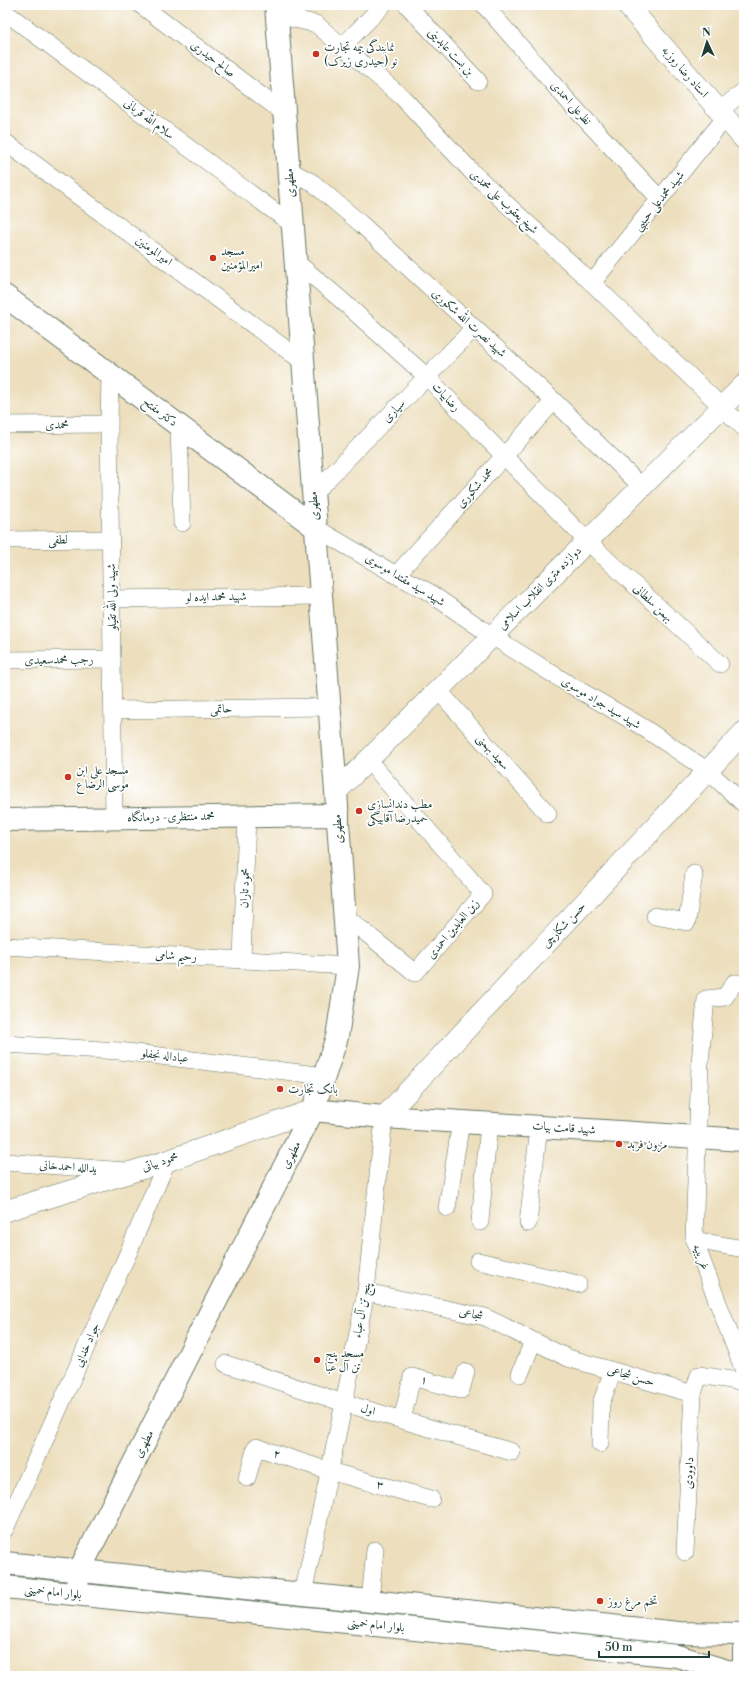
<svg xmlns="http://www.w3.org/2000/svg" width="749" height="1681" font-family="'Libre Bodoni',Amiri,serif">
<rect width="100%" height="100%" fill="#fff"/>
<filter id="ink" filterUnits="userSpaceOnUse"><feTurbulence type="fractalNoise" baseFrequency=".025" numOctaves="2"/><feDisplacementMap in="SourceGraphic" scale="8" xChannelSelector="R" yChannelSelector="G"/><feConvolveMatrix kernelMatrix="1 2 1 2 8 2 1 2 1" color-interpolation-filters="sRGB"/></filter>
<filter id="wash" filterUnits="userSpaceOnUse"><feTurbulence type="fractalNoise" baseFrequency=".012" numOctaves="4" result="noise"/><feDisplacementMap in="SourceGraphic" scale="16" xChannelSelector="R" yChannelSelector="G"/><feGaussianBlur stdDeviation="0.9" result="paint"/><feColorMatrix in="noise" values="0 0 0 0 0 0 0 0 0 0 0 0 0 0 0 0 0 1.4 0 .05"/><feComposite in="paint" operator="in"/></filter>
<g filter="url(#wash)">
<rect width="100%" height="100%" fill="#eddfbd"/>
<polygon fill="#b5c86c" stroke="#6a8250" points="544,1671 594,1676 544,1676"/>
</g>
<g filter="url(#ink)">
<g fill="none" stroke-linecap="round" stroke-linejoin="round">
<defs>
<g id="minor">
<polyline points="141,5 284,113"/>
<polyline points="407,5 478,81"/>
<polyline points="484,5 569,102 660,199"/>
<polyline points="5,12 293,225"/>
<polyline points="277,15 316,24 402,97 474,174 592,283 744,428"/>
<polyline points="342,47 383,5"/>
<polyline points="719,111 744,91"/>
<polyline points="5,142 302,361"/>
<polyline points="289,170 313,183 360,223 554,401 642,487"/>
<polyline points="296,262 339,298 427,377 587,541 720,664"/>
<polyline points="592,283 725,118"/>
<polyline points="110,375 109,424 114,818"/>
<polyline points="5,425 109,424"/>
<polyline points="179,426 182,523"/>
<polyline points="313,494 474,328"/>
<polyline points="316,528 396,575 427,591 492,636 567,683 641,726 708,771 744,804"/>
<polyline points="5,540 111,539"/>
<polyline points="396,575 554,401"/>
<polyline points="112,599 321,596"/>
<polyline points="5,660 112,659"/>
<polyline points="438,690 548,814"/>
<polyline points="113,710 329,707"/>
<polyline points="344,915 415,973 483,894 368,760"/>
<polyline points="655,916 687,922 694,874"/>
<polyline points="5,946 348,966"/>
<polyline points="242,960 247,816"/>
<polyline points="744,983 734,983 725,997 706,999 700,1062 694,1240 744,1371"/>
<polyline points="5,1044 119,1051 325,1076"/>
<polyline points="5,1162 126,1171"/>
<polyline points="447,1208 461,1122"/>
<polyline points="480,1222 489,1124"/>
<polyline points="528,1223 539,1127"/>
<polyline points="694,1240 744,1249"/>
<polyline points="478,1261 578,1284"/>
<polyline points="366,1292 485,1317 568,1358 693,1394"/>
<polyline points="226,1364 344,1403 512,1452"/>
<polyline points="520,1374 533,1341"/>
<polyline points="402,1420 412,1377 461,1390 466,1372"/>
<polyline points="600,1444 601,1403 613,1371"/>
<polyline points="247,1478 256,1447 329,1471 431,1499"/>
<polyline points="5,1529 129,1251 167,1161"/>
<polyline points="685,1552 693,1394 699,1375 744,1382"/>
<polyline points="303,1594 344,1403 366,1292 384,1117"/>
<polyline points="370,1601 375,1550"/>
</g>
<g id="tertiary">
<polyline points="627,5 744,139"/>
<polyline points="336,792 744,385"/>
<polyline points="384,1117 744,732"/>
<polyline points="5,1211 167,1161 313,1110"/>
</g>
<g id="secondary">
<polyline points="5,296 316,528"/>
<polyline points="5,820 338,815"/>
<polyline points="313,1110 384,1117 744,1140"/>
<polyline points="5,1563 679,1633 744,1634"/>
<polyline points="5,1587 677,1656 744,1676"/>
<polyline points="76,1594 79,1571 313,1110 337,1037 348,966 336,792 276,5"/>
<polyline points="744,1650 744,1668"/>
</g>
</defs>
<use href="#minor" stroke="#677664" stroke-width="18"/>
<use href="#tertiary" stroke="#677664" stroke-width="22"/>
<use href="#secondary" stroke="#677664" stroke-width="24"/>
<use href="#minor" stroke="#fff" stroke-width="17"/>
<use href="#tertiary" stroke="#fff" stroke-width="21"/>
<use href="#secondary" stroke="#fff" stroke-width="22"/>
</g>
</g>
<g fill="#c8321e" stroke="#fff" stroke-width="1.5">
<circle cx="316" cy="54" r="4"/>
<circle cx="213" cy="258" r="4"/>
<circle cx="68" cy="777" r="4"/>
<circle cx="359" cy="811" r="4"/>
<circle cx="280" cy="1089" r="4"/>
<circle cx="619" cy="1144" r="4"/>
<circle cx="317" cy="1360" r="4"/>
<circle cx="600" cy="1601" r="4"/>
</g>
<g text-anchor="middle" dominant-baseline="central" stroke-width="3.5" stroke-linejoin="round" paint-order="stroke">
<g font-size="12" fill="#1f3d34" stroke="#fff" text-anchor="start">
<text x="324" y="47">نمایندگی بیمه تجارت<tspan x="324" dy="14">نو (حیدری زیرک)</tspan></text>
<text x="221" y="251">مسجد<tspan x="221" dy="14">امیرالمؤمنین</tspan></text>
<text x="76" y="770">مسجد علی ابن<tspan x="76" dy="14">موسی الرضا ع</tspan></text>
<text x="367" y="804">مطب دندانسازی<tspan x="367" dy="14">حمیدرضا آقابیگی</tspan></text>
<text x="288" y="1089">بانک تجارت</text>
<text x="627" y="1144">مزون فربد</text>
<text x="325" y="1353">مسجد پنج<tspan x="325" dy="14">تن آل عبا</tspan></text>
<text x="608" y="1601">تخم مرغ روز</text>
</g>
<g font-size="12" fill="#1f3d34" stroke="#fff">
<text transform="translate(451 52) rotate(47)">بن بست عابدینی</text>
<text transform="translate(213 59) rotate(37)">صالح حیدری</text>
<text transform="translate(685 72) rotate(49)">استاد رضا روزبه</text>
<text transform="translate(571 103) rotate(48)">نظرعلی احمدی</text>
<text transform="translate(149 119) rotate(37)">سلام الله قربانی</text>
<text transform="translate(290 183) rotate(-94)">مطهری</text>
<text transform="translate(659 201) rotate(-51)">شهید محمدعلی حبیبی</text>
<text transform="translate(504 202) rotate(43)">شیخ یعقوب علی محمدی</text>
<text transform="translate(154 251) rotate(36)">امیرالمومنین</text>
<text transform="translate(469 323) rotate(42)">شهید نصرت الله شکوری</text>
<text transform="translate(446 397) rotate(46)">رضابیات</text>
<text transform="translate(394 411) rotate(-46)">سیاری</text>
<text transform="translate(160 412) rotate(37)">دکتر مفتح</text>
<text transform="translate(57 425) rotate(-1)">محمدی</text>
<text transform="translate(475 488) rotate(-48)">محمد شکوری</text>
<text transform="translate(314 506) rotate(-94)">مطهری</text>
<text transform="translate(58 540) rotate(-1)">لطفی</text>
<text transform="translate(405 580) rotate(31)">شهید سید مقتدا موسوی</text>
<text transform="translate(540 588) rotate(-45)">دوازده متری انقلاب اسلامی</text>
<text transform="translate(112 597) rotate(-91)">شهید ولی الله تقیلو</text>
<text transform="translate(216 597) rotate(-1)">شهید محمد ایده لو</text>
<text transform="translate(653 603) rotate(43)">بهمن سلطانی</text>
<text transform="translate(59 660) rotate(-1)">رجب محمدسعیدی</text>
<text transform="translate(601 703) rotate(31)">شهید سید جواد موسوی</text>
<text transform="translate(221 709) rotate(-1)">حاتمی</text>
<text transform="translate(493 752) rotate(49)">سعید بهمنی</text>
<text transform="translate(171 817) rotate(-1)">محمد منتظری- درمانگاه</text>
<text transform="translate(338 829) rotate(-94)">مطهری</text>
<text transform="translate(245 888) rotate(-88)">محمود تاران</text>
<text transform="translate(564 925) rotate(-47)">حسن شکارچی</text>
<text transform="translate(453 929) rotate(-50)">زین العابدین احمدی</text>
<text transform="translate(176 956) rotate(3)">رحیم شامی</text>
<text transform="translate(165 1056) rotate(7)">عباداله نجفلو</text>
<text transform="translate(564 1128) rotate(4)">شهید قامت بیات</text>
<text transform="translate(291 1155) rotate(-63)">مطهری</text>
<text transform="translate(160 1162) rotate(-18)">محمود بیاتی</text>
<text transform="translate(68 1167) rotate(4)">یدالله احمدخانی</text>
<text transform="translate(701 1257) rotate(69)">غریبیه</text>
<text transform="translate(362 1310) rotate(-80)">پنج تن آل عباء</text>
<text transform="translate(471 1314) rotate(13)">شجاعی</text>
<text transform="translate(87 1345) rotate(-66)">جواد خدایی</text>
<text transform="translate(631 1376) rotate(16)">حسن شجاعی</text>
<text transform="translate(424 1380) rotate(15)">۱</text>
<text transform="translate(368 1410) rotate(16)">اول</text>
<text transform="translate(144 1444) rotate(-63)">مطهری</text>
<text transform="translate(277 1454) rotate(18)">۲</text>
<text transform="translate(689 1473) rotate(-87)">داوودی</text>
<text transform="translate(380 1485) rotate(15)">۳</text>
<text transform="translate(53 1592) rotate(6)">بلوار امام خمینی</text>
<text transform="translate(376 1625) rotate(6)">بلوار امام خمینی</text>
</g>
</g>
<rect width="749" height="1681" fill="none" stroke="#fff" stroke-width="20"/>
<g transform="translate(707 42) rotate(356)" stroke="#ffffff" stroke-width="3" paint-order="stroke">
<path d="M0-3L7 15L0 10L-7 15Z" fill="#1f3d34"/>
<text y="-6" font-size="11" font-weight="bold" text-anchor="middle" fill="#1f3d34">N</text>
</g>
<path d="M599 1651v6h110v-6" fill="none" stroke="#1f3d34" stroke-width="2"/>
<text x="605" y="1651" font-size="12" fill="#1f3d34" stroke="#ffffff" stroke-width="3" paint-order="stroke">50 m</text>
</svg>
